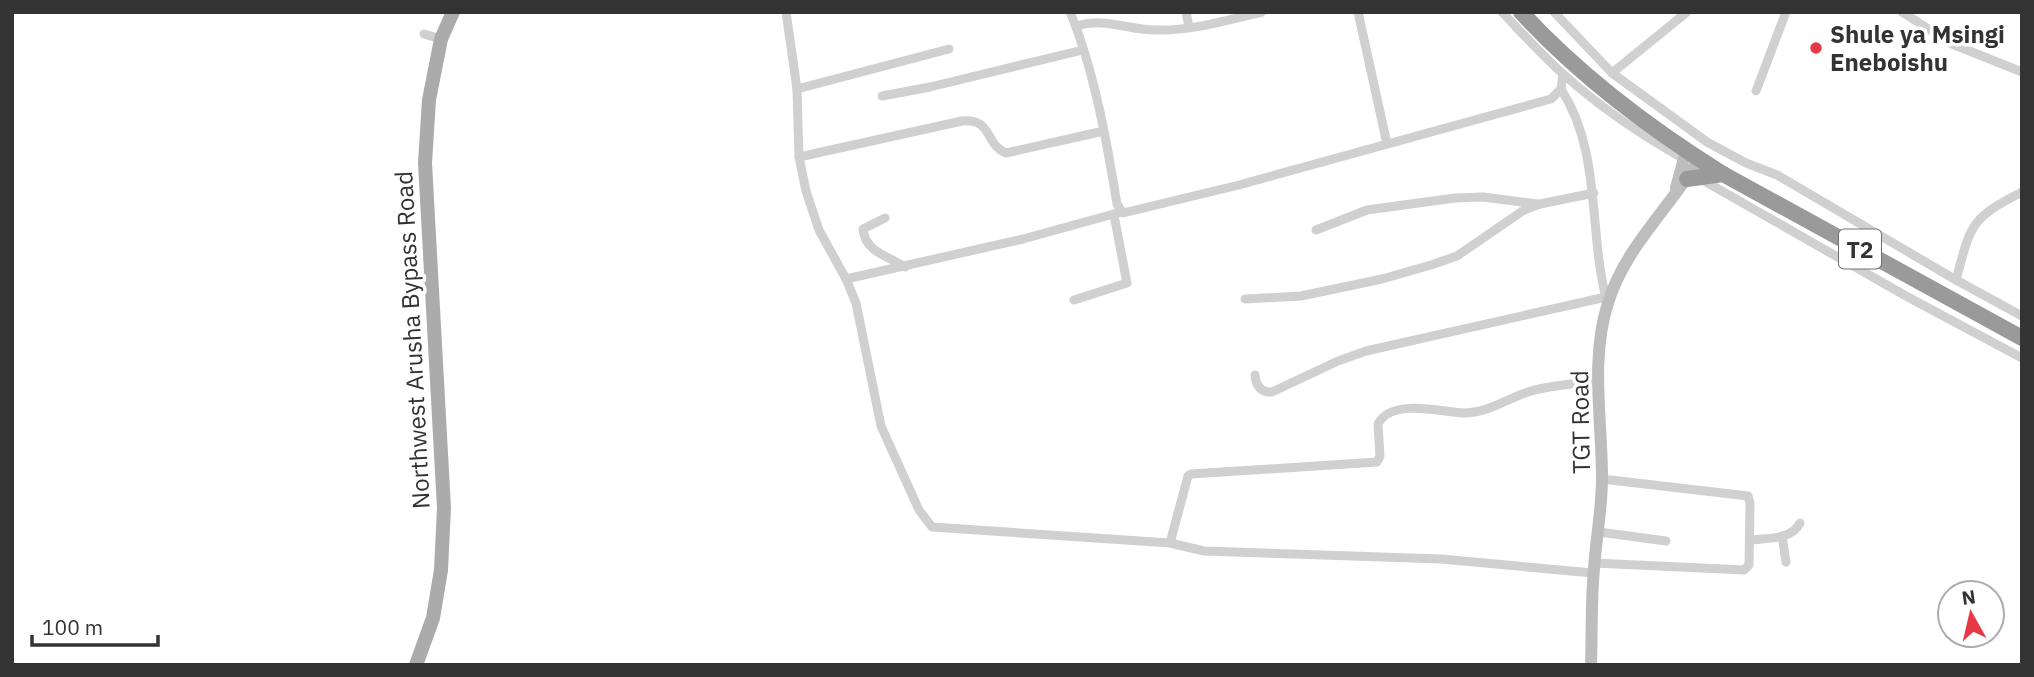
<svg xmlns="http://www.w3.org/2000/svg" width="2034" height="677" font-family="'IBM Plex Sans',sans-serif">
<rect width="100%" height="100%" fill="#fff"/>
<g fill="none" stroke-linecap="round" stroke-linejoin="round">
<g stroke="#d0d0d0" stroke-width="9">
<polyline points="786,12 797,89 799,157 806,191 819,230 846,279 856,303 881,426 919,510 932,527 1170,543 1204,551 1441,559 1593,573"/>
<path d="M1070 12C1094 69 1107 143 1117 204L1123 213 1239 185 1551 99 1561 89 1563 74"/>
<polyline points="1186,12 1189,27"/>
<polyline points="1358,12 1387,144"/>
<path d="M1502 12C1522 33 1542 55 1563 74 1600 107 1641 135 1684 159"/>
<polyline points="1554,12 1612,73 1707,142 1746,163 1777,175 1956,280 2022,316"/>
<polyline points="1902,12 1952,44 2022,72"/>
<path d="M1076 26C1106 17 1126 30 1156 30 1191 31 1228 20 1262 12"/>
<polyline points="424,34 441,39"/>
<polyline points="1612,73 1687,12"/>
<polyline points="797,89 949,49"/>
<path d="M1561 89C1602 152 1588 232 1607 302"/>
<polyline points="1756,91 1786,12"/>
<polyline points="882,96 930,87 1083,50"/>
<path d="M799 157 962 121C993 118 984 144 1006 153L1104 131"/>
<polyline points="1699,178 1906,296 2022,358"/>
<path d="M885 218 863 229C865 252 888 256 905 267"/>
<polyline points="1316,230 1367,210 1455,198 1483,197 1538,204"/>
<polyline points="846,279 1023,239 1121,212"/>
<path d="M1956 280C1971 225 1969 219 2022 192"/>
<polyline points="1245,299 1301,296 1382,279 1431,265 1457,256 1524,210 1540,204 1594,193"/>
<polyline points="1074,300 1127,283 1114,215"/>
<path d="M1255 375C1256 386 1261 393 1272 392L1338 361 1366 351 1606 297"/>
<polyline points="1599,532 1666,541"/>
<polyline points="1782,536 1786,562"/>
<path d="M1750 540C1767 538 1792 540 1800 523"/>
<path d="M1170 543 1188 476 1191 474 1377 462 1380 456 1378 424C1392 397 1443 413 1466 413 1489 412 1506 399 1528 392 1550 385 1575 384 1598 381"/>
<polyline points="1594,563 1744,570 1749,565 1750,503 1748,496 1602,479"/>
</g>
<g stroke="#bdbdbd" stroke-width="12">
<polyline points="1676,188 1686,151"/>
<path d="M1591 665C1592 633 1591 600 1594 569 1596 538 1602 509 1602 478 1602 420 1590 359 1608 303 1625 247 1670 208 1699 159"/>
</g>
<polyline stroke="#ababab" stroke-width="14" points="416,665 433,618 441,570 444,508 425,163 429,100 441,39 453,12"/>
<g stroke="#9a9a9a" stroke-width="16">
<path d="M1521 12C1580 76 1649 128 1723 174L2022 338"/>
<polyline points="1687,179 1723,174"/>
</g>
</g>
<circle fill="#e63946" stroke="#fff" stroke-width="2.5" cx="1816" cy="48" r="7"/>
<g text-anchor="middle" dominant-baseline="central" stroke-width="7" stroke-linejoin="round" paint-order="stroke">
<rect fill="#fff" stroke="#707070" stroke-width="2" x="1839" y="229.5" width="42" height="39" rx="5"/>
<g font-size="23" font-weight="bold" fill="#333">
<text x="1860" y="249">T2</text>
</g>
<g font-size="24" font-weight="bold" fill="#333" stroke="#fff" text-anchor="start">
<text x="1830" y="34">Shule ya Msingi<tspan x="1830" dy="28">Eneboishu</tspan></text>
</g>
<g font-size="24" fill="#333" stroke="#fff">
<text transform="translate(412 340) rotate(-93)">Northwest Arusha Bypass Road</text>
<text transform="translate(1580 422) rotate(-91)">TGT Road</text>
</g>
</g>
<rect width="2034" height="677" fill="none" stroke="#333333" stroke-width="28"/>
<g transform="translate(1971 614) rotate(352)"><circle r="33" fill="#ffffff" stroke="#adadad" stroke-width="2"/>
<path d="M0-5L12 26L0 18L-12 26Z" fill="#e63946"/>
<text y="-10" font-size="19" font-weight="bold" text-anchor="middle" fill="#333333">N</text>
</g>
<path d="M32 635v10h126v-10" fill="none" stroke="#333333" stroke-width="3.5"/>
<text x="42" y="635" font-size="21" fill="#333333" stroke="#ffffff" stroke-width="5" paint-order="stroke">100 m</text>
</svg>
